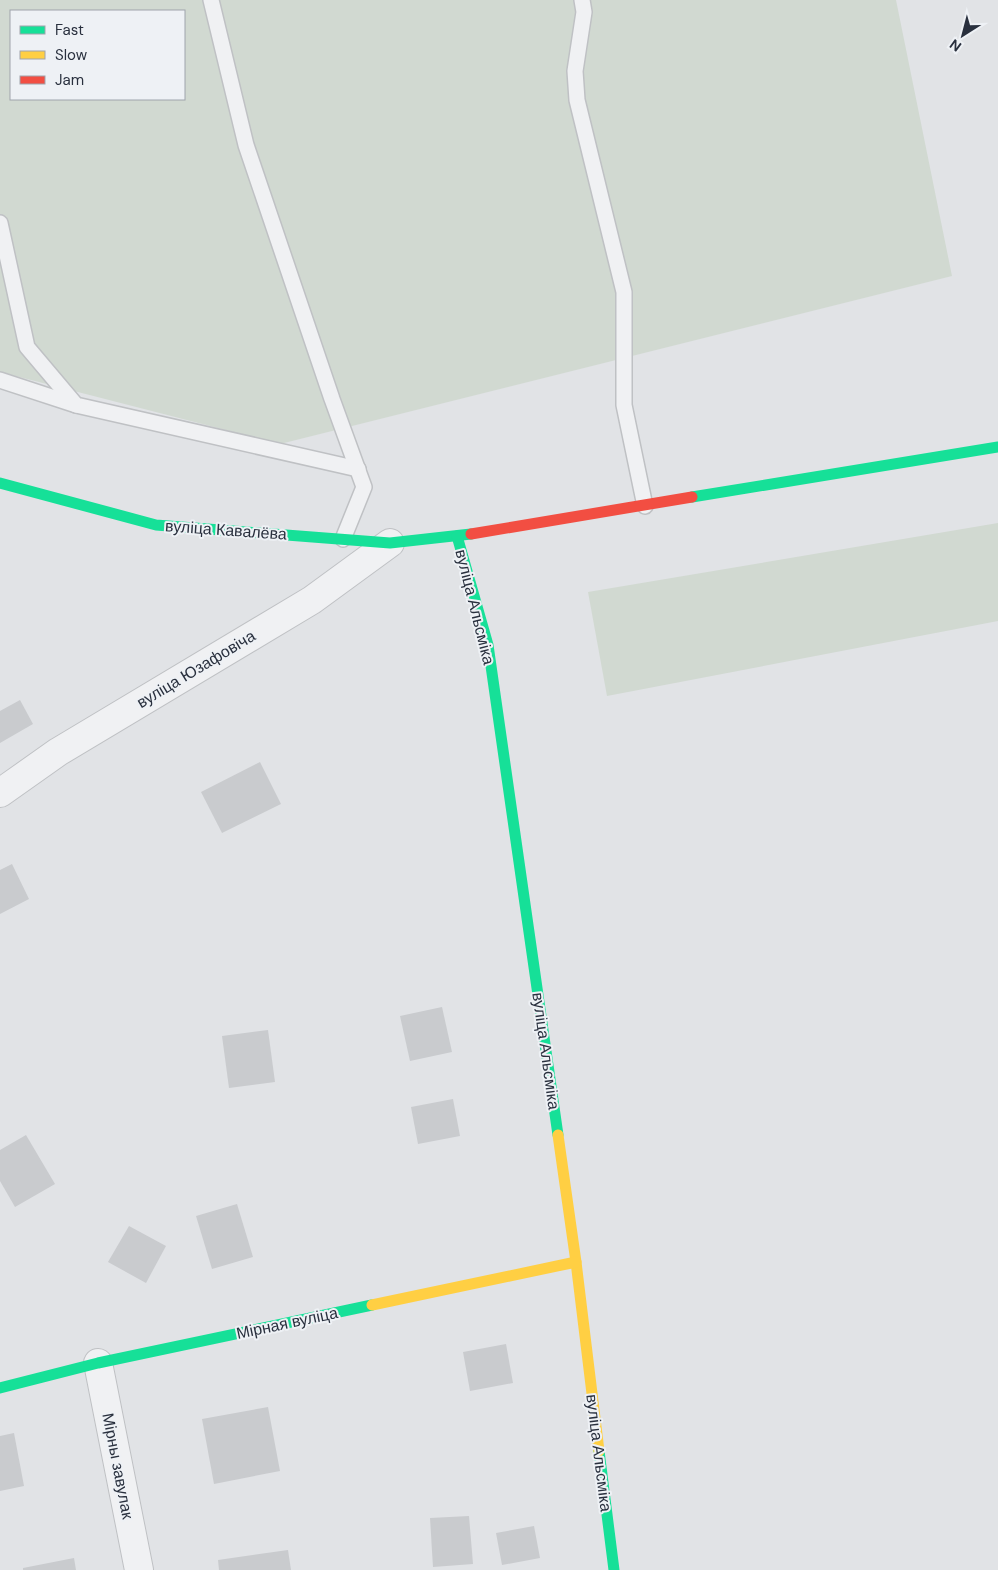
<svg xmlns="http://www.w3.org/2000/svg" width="998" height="1570" font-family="'DM Sans',sans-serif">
<rect width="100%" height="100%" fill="#e1e3e6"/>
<g fill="#d1d9d1" fill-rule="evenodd">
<path d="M0 0H896L952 276 280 444 0 372ZM11 11H184V99H11Z"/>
<polygon points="998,523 998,621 607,696 588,592"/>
</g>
<g fill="#c9cbce">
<polygon points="20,700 33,724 0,743 0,711"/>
<polygon points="260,762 281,804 222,833 201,792"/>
<polygon points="12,864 29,899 0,914 0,870"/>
<polygon points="442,1007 452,1052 410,1061 400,1016"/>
<polygon points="268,1030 275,1082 229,1088 222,1036"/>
<polygon points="453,1099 460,1136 418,1144 411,1107"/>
<polygon points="26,1135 55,1184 15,1207 0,1181 0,1150"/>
<polygon points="237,1204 253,1257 212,1269 196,1216"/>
<polygon points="129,1226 166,1246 146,1283 108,1262"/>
<polygon points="506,1344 513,1383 470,1391 463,1352"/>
<polygon points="268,1407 280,1471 214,1484 202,1419"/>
<polygon points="14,1433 24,1486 0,1491 0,1436"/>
<polygon points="469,1516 473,1564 433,1567 430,1518"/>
<polygon points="534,1526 540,1558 502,1565 496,1533"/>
<polygon points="288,1550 291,1570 219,1570 218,1560"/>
<polygon points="74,1558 76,1570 23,1570 23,1568"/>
</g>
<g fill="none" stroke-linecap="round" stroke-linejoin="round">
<defs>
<g id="lane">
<polyline points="211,0 246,145 332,399 364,487 343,539"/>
<polyline points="582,0 584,12 575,71 577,100 624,292 624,405 645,506"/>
<polyline points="0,223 27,347 76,405 358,469"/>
<polyline points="0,380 76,405"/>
</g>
<g id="street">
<polyline points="0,793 58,752 312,600 390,543"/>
<polyline points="98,1363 139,1570"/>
</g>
</defs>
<use href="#lane" stroke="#bfc1c4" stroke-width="18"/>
<use href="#street" stroke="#bfc1c4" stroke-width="30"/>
<use href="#lane" stroke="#f0f1f3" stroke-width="15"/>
<use href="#street" stroke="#f0f1f3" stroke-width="28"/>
<g stroke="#16e098" stroke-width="11">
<polyline points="0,483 156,525 390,543 471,534"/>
<polyline points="692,497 998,447"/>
<polyline points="457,536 488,645 558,1135"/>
<polyline points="0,1388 98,1363 372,1305"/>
<polyline points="599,1451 614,1570"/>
</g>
<g stroke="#ffcf43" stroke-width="11">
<polyline points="558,1135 576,1262 599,1451"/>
<polyline points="372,1305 576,1262"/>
</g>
<polyline stroke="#f24e42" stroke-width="11" points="471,534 692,497"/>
</g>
<g text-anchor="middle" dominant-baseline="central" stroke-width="4" stroke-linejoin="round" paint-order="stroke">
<g font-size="16" fill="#29303e" stroke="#eef1f5">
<text transform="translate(226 530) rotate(4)">вуліца Кавалёва</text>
<text transform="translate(475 607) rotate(76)">вуліца Альсміка</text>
<text transform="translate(196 669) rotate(-31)">вуліца Юзафовіча</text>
<text transform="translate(546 1051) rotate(82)">вуліца Альсміка</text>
<text transform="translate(287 1323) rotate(-12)">Мірная вуліца</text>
<text transform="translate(599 1453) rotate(83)">вуліца Альсміка</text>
<text transform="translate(118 1466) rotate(79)">Мірны завулак</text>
</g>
</g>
<rect x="10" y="10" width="175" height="90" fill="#eef1f5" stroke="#9fa4ac"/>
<rect x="20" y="26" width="25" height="8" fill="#16e098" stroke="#9fa4ac"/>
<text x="55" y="35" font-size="15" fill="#29303e">Fast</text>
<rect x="20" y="51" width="25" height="8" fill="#ffcf43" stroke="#9fa4ac"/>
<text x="55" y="60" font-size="15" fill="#29303e">Slow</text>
<rect x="20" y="76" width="25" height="8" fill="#f24e42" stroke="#9fa4ac"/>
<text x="55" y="85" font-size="15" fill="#29303e">Jam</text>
<g transform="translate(963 35) rotate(216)" stroke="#eef1f5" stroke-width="4" paint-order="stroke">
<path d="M0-4L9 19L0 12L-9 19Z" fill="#29303e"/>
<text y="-8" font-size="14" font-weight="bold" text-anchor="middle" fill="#29303e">N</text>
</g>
</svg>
